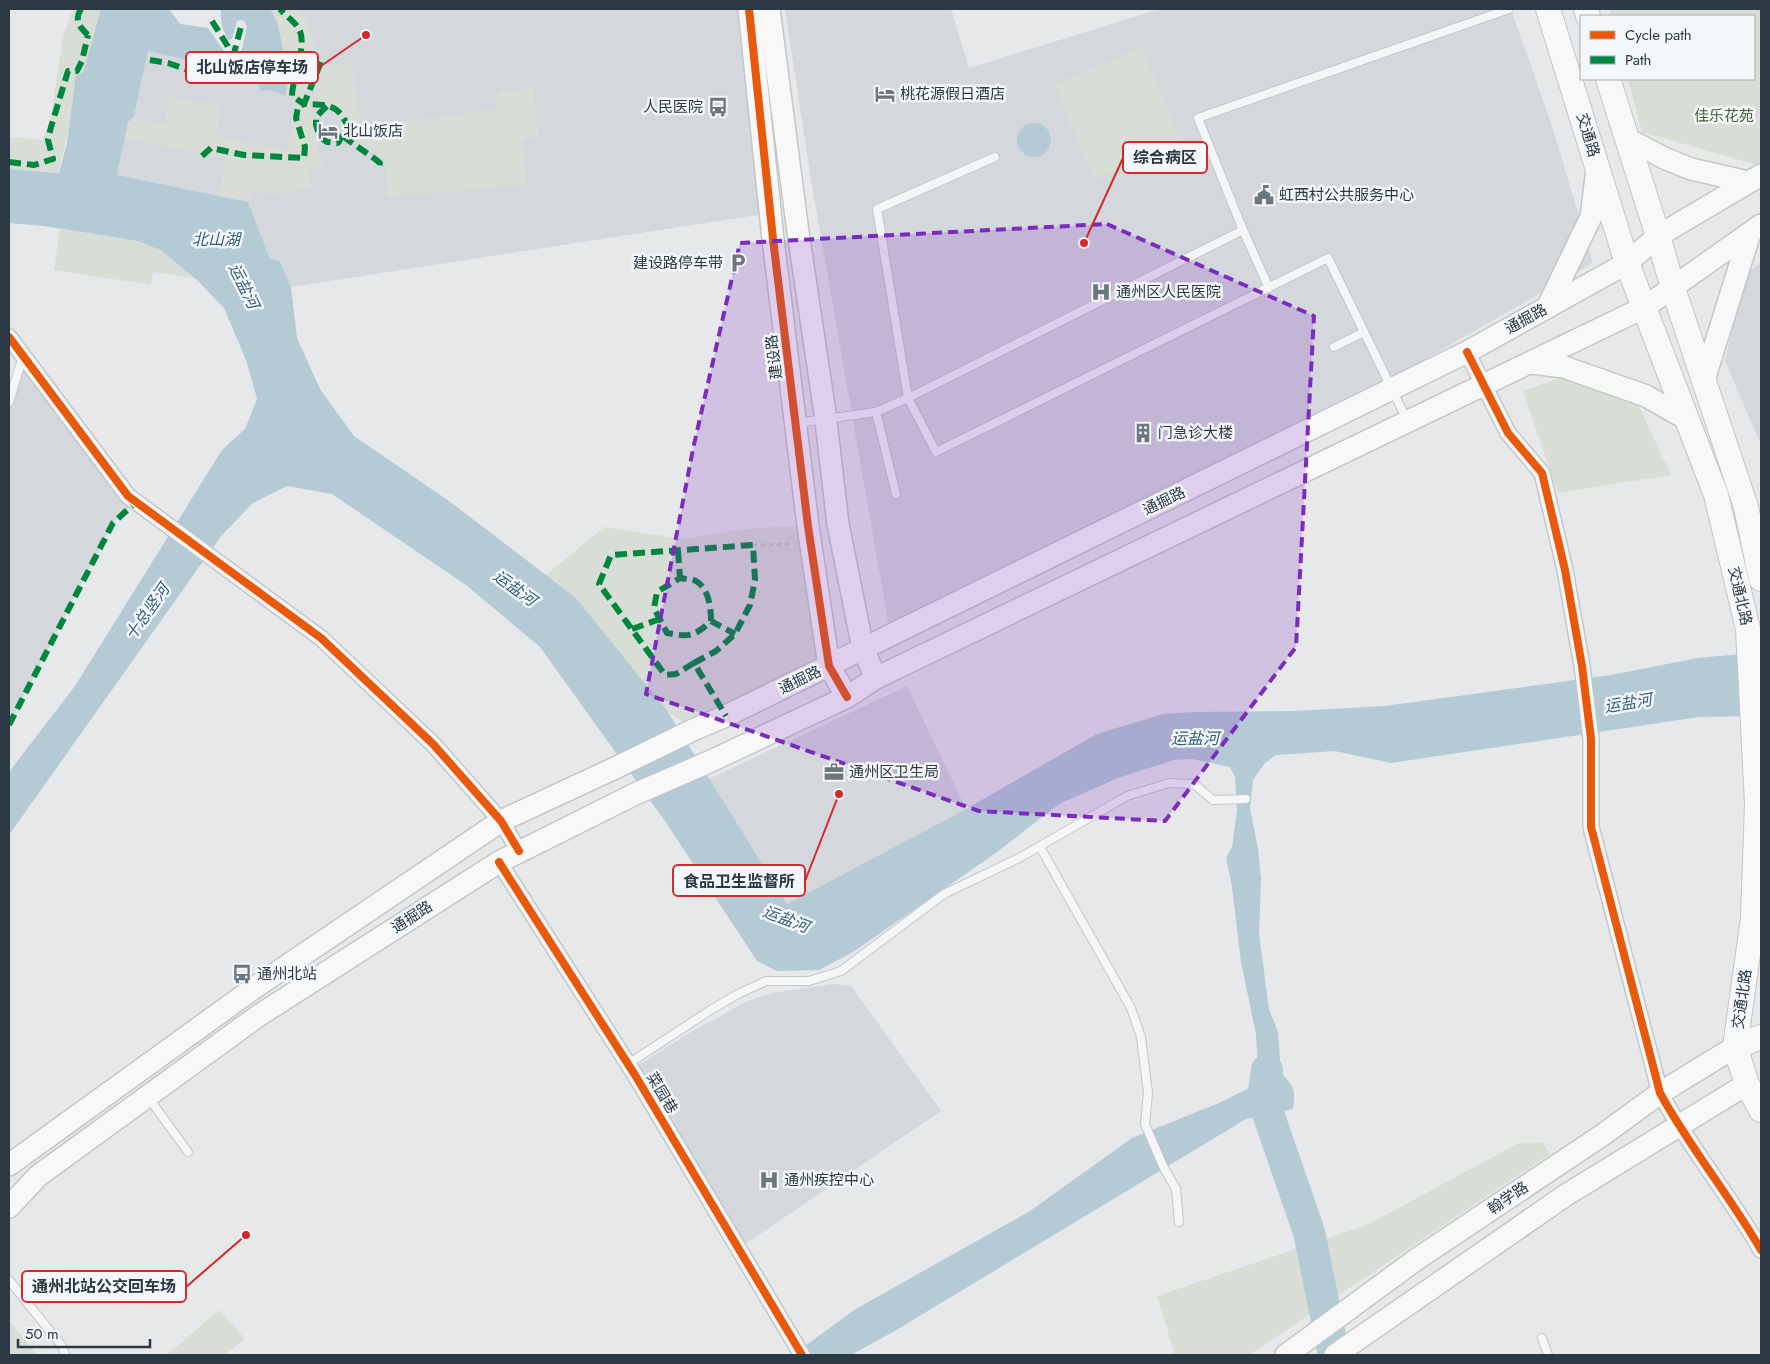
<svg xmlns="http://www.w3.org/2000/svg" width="1770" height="1364" font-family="Jost,'Noto Sans SC',sans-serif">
<rect width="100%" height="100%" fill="#e6e8ea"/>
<g fill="#d4d8dd">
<polygon points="280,9 749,9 770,213 291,287 280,261 270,259 248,202 117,175 128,122 134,116 148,51 229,70 229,58 241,53 245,72 257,74 259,80 270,90 285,95"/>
<polygon points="785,9 951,9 969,68 1160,9 1511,9 1552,126 1593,263 1408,369 889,627 811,180"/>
<polygon points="1761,262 1761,445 1725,361 1745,275"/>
<polygon points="23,356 136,502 113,523 9,725 9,394"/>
<polygon points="907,686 966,809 787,904 709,779"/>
<polygon points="834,984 851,986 941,1111 738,1249 632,1069 686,1035 746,1002 771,993"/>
</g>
<g fill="#d8ded6">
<polygon points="73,9 101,9 83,73 58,173 9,169 9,137 42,140 50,122 63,37"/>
<polygon points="270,9 297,9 310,25 316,60 302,99 285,96 292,64 283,49 277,21"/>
<polygon points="1609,9 1761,9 1761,166 1642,132 1628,79 1754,79 1754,16 1611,16"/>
<polygon points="1142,47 1182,144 1094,180 1054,84"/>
<polygon points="351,63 362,128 495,109 499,92 533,88 538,138 522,139 527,185 388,197 385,163 380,152 357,140 348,132 342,113 316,104 312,100 317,74 324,66"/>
<polygon points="170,96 221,106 215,136 286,150 294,107 309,100 322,168 308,170 311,188 275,195 252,191 250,203 219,197 226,158 124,139 128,122 137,119 164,124"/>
<polygon points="60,229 138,241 162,251 197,279 153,272 151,285 54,270"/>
<polygon points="1580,371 1634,396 1671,475 1558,493 1523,391"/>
<polygon points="808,526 829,666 695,729 668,712 576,598 546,575 604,527 684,539 753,528"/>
<polygon points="1542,1142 1550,1154 1249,1355 1175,1355 1157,1296 1367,1225 1517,1144"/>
<polygon points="219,1310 245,1339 225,1355 167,1355"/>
<polygon points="9,1320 37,1355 9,1355"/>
</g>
<g fill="#b4cad5">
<path d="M101 9H169L180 24 208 28 229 58V70L148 51 134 116 128 122 117 175 248 202 270 259 280 261 291 287 297 338 320 389 354 436 449 501 576 598 668 712 787 904 966 809 1097 734 1163 714 1192 712 1294 711 1385 706 1611 675 1698 658 1761 652V716L1699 717 1391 763 1335 751 1276 755 1265 763 1253 780 1250 808 1258 848 1261 879 1259 933 1269 1009 1278 1032 1281 1073C1294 1086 1296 1091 1293 1109L1246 1119 893 1332 851 1355H793L854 1310 1030 1211 1132 1138 1219 1103 1259 1083 1256 1034 1241 962 1232 887 1226 858 1232 847 1237 810 1235 777 1230 767 1192 759 1174 760 1118 778 1059 804 993 855 853 952 819 970 777 971 757 961 667 824 540 647 466 585 332 494 287 486 253 503 221 536 9 835V772L75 686 222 450 245 429 257 399 246 360 224 308 196 279 162 251 138 241 44 226 9 223V169L59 173 67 143 76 75 83 73Z"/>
<path d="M221 9H270L277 21 283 49 292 64 285 96 270 90 260 91 257 74 245 72 241 53 247 27 244 21 241 20 237 21 232 39 228 40C222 28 220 22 221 9Z"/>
<circle cx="1034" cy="140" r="17"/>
</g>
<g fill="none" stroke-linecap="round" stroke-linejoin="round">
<polyline stroke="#b4cad5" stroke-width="32" points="1267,1070 1263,1099 1309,1232 1334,1355"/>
<defs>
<g id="lane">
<polyline points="995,157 877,209 908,398 1243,230 1198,118 1509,9"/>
<polyline points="1243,230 1269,288"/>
<polyline points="1334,347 1364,332"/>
<polyline points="9,402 23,356"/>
<polyline points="876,412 896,494"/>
<polyline points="797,423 876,412 908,398 936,452 1328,258 1407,420"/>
<polyline points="1040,847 1131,1008 1141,1037 1148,1093 1145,1124 1163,1166 1176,1189 1179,1222"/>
<polyline points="628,1064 709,1011 736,995 766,981 809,981 841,971 944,894 1021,857 1127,796 1169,783 1194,784 1213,800 1246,799"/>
<polyline points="148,1097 188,1152"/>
<polyline points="9,1280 62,1346 65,1355"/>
<polyline points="1542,1338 1548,1355"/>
</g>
<g id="street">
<polyline points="9,337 128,496 321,638 433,744 501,821 519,851"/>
<path d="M1467 352 1508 433 1542 473 1565 570 1582 666 1591 739V827L1660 1093C1690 1148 1730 1196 1761 1250"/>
<polyline points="499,862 635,1075 802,1355"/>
</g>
<g id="secondary">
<polyline points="749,9 773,239 808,526 829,666 847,697"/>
<polyline points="769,9 798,232 825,413 838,524 863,649 876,678"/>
<polyline points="1628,139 1664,158 1691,169 1748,182"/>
<polyline points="1547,308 1591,217 1597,169"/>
<polyline points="1532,363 1564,367 1646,396 1688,420"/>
<polyline points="1704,380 1750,233"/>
<polyline points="9,1165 254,988 501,821 615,768 695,729 726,716 1467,352 1627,263 1658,236 1761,175"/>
<polyline points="9,1207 38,1176 258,1016 499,862 635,794 711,761 847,697 876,678 1645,307 1761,225"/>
<polyline points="1286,1355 1417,1259 1604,1134 1660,1093 1735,1047"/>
<polyline points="1335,1355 1566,1195 1747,1084"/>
</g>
<g id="primary">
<polyline points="1548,9 1627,263 1716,495 1748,629 1757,803 1753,918 1735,1047 1747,1084 1761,1110"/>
<polyline points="1586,9 1588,16"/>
<polyline points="1608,79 1658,236 1673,288 1746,507 1761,579"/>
<polyline points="1735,1047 1761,1037"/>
</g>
</defs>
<use href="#lane" stroke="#c4c6c8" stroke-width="10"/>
<use href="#street" stroke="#c4c6c8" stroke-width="18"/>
<use href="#secondary" stroke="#c4c6c8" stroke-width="24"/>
<use href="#primary" stroke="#c2c5c8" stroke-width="26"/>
<polyline stroke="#c5c8ca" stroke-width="3" stroke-dasharray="4 4" stroke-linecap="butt" points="753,545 793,544"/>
<use href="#lane" stroke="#f5f6f7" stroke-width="8"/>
<use href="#street" stroke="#f5f6f7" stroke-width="15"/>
<use href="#secondary" stroke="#f8f8f8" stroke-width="21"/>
<use href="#primary" stroke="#f8f8f8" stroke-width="24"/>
<g stroke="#00873e" stroke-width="6" stroke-dasharray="12 6" stroke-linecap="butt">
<path d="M81 9C73 22 81 28 91 38"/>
<polyline points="212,21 227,45 240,76"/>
<polyline points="233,57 242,23"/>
<polyline points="150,60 168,63 191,71"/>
<path d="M321 62 304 104C327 105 338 103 348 127L338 143 327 142 320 137 316 125V117L327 106"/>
<path d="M343 136C355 146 368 153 380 163L379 169"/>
<path d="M202 156 211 148 244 155 304 158 305 147 296 118 298 107 304 104 292 96C292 78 308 45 299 29 295 22 285 15 280 9"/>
<polyline points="9,162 34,165 53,159 48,140 51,127 68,71 77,71 82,61 88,35"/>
<polyline points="678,551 680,578"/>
<path d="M711 621C711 608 709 589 696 581 692 579 684 579 680 578L657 592 654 608 667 633C689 637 694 637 711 621L735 634"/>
<polyline points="632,629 660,619"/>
<polyline points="694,663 716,651 735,634 750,605 755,580 753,545 611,555 599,584 665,675 676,674 694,663 726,716"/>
<polyline points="9,725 113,523 136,502"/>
</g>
<defs>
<g id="cycleway">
<polyline points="749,9 773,239 808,526 829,666 847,697"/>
<polyline points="9,337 128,496 321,638 433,744 501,821 519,851"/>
<path d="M1467 352 1508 433 1542 473 1565 570 1582 666 1591 739V827L1660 1093C1690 1148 1730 1196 1761 1250"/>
<polyline points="499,862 635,1075 802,1355"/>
</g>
</defs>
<use href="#cycleway" stroke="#f4f7f9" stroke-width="11"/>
<use href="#cycleway" stroke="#e8590c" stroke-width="8"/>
</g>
<path fill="#7b2cbf" fill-opacity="0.2" stroke="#7b2cbf" stroke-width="4" stroke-dasharray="10 6" stroke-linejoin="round" d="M1107 224 1314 316 1296 647 1165 821 979 811 646 694 693 449 740 243Z"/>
<defs>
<symbol id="hotel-bare" viewBox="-9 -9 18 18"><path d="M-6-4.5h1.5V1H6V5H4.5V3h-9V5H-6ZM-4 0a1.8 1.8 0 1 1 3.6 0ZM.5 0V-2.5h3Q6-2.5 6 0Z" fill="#6c767f" stroke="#f4f7f9" stroke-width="2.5" paint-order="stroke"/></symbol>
<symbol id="bus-bare" viewBox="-9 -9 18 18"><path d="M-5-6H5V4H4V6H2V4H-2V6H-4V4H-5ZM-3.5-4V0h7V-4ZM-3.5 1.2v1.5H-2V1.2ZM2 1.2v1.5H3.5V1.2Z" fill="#6c767f" stroke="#f4f7f9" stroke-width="2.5" paint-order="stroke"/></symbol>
<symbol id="civic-bare" viewBox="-9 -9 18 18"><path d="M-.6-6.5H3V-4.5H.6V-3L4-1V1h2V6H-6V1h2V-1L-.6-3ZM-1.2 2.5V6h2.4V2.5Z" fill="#6c767f" stroke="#f4f7f9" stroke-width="2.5" paint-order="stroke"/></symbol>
<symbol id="parking-bare" viewBox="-9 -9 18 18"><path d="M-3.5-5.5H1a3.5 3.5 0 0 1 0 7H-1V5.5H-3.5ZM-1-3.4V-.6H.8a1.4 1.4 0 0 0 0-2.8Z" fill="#6c767f" stroke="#f4f7f9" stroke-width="2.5" paint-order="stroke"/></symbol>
<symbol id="hospital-bare" viewBox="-9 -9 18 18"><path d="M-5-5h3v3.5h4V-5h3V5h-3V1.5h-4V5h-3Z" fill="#6c767f" stroke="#f4f7f9" stroke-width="2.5" paint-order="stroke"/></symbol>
<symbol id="building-bare" viewBox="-9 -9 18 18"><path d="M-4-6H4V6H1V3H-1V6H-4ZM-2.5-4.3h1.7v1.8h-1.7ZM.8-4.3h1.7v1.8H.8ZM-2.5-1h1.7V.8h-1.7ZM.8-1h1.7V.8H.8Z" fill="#6c767f" stroke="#f4f7f9" stroke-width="2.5" paint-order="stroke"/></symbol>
<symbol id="office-bare" viewBox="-9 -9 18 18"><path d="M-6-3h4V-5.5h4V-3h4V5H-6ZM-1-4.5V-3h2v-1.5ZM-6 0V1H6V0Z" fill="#6c767f" stroke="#f4f7f9" stroke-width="2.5" paint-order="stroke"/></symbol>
</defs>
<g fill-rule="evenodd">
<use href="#hotel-bare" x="871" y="80" width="28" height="28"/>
<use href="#bus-bare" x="704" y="93" width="28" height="28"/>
<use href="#hotel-bare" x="314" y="117" width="28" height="28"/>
<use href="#civic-bare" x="1250" y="181" width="28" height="28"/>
<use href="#parking-bare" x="724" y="249" width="28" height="28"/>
<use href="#hospital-bare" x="1087" y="278" width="28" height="28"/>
<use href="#building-bare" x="1129" y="419" width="28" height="28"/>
<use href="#office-bare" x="820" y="758" width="28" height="28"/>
<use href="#bus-bare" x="228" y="960" width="28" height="28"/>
<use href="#hospital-bare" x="755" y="1166" width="28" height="28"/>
</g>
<g text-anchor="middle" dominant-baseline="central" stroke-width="5" stroke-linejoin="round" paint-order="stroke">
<g font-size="15" fill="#2b3945" stroke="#f4f7f9" text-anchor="start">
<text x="900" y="94">桃花源假日酒店</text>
<text x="703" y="107" text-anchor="end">人民医院</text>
<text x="343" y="131">北山饭店</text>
<text x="1279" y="195">虹西村公共服务中心</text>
<text x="723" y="263" text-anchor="end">建设路停车带</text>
<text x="1116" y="292">通州区人民医院</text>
<text x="1158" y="433">门急诊大楼</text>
<text x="849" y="772">通州区卫生局</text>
<text x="257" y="974">通州北站</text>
<text x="784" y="1180">通州疾控中心</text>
</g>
<g font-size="15" fill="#476138" stroke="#f4f7f9">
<text x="1724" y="116">佳乐花苑</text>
</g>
<g font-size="15" fill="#2b3945" stroke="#f4f7f9">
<text transform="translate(1588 135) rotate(73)">交通路</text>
<text transform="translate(1526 319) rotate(-29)">通掘路</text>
<text transform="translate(774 357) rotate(-97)">建设路</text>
<text transform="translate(1164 501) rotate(-26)">通掘路</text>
<text transform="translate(1740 596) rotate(77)">交通北路</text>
<text transform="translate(800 680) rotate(-26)">通掘路</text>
<text transform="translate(412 917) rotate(-33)">通掘路</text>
<text transform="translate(1742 999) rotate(-82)">交通北路</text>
<text transform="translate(662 1093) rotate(59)">菜园巷</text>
<text transform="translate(1508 1198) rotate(-34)">翰学路</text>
</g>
<g font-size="16" font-style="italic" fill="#345f7a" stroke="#f4f7f9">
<text x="216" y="239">北山湖</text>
<text transform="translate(244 286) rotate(64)">运盐河</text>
<text transform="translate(515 588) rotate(36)">运盐河</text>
<text transform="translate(147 612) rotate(-55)">十总竖河</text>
<text transform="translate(1628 703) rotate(-9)">运盐河</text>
<text x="1195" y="738">运盐河</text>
<text transform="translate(786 919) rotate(21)">运盐河</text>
</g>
</g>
<path fill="none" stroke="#d62828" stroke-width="2" d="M366 35L318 68M1084 243L1123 158M839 794L805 881M246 1235L186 1287"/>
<g fill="#d62828" stroke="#f4f7f9" stroke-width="2">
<circle cx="366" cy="35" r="5"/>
<circle cx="1084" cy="243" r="5"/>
<circle cx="839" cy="794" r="5"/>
<circle cx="246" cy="1235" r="5"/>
</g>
<g fill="#f4f7f9" stroke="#d62828" stroke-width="2">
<rect x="186" y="52" width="132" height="31" rx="5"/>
<rect x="1123" y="142" width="84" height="31" rx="5"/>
<rect x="673" y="865" width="132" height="31" rx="5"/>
<rect x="22" y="1271" width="164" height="31" rx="5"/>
</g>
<g font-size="16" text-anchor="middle" font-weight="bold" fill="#2b3945">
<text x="252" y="73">北山饭店停车场</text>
<text x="1165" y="163">综合病区</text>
<text x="739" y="887">食品卫生监督所</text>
<text x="104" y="1292">通州北站公交回车场</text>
</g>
<rect width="1770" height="1364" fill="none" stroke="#2b3945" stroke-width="20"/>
<rect x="1580" y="15" width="175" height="65" fill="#f4f7f9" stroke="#a4abb1"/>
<rect x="1590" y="31" width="25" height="8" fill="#e8590c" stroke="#a4abb1"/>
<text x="1625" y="40" font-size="15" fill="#2b3945">Cycle path</text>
<rect x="1590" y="56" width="25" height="8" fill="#00873e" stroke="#a4abb1"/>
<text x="1625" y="65" font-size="15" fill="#2b3945">Path</text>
<path d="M18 1339v8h132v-8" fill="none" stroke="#2b3945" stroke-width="2.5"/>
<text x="25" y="1339" font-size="15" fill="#2b3945" stroke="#f4f7f9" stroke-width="4" paint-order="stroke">50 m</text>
</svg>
